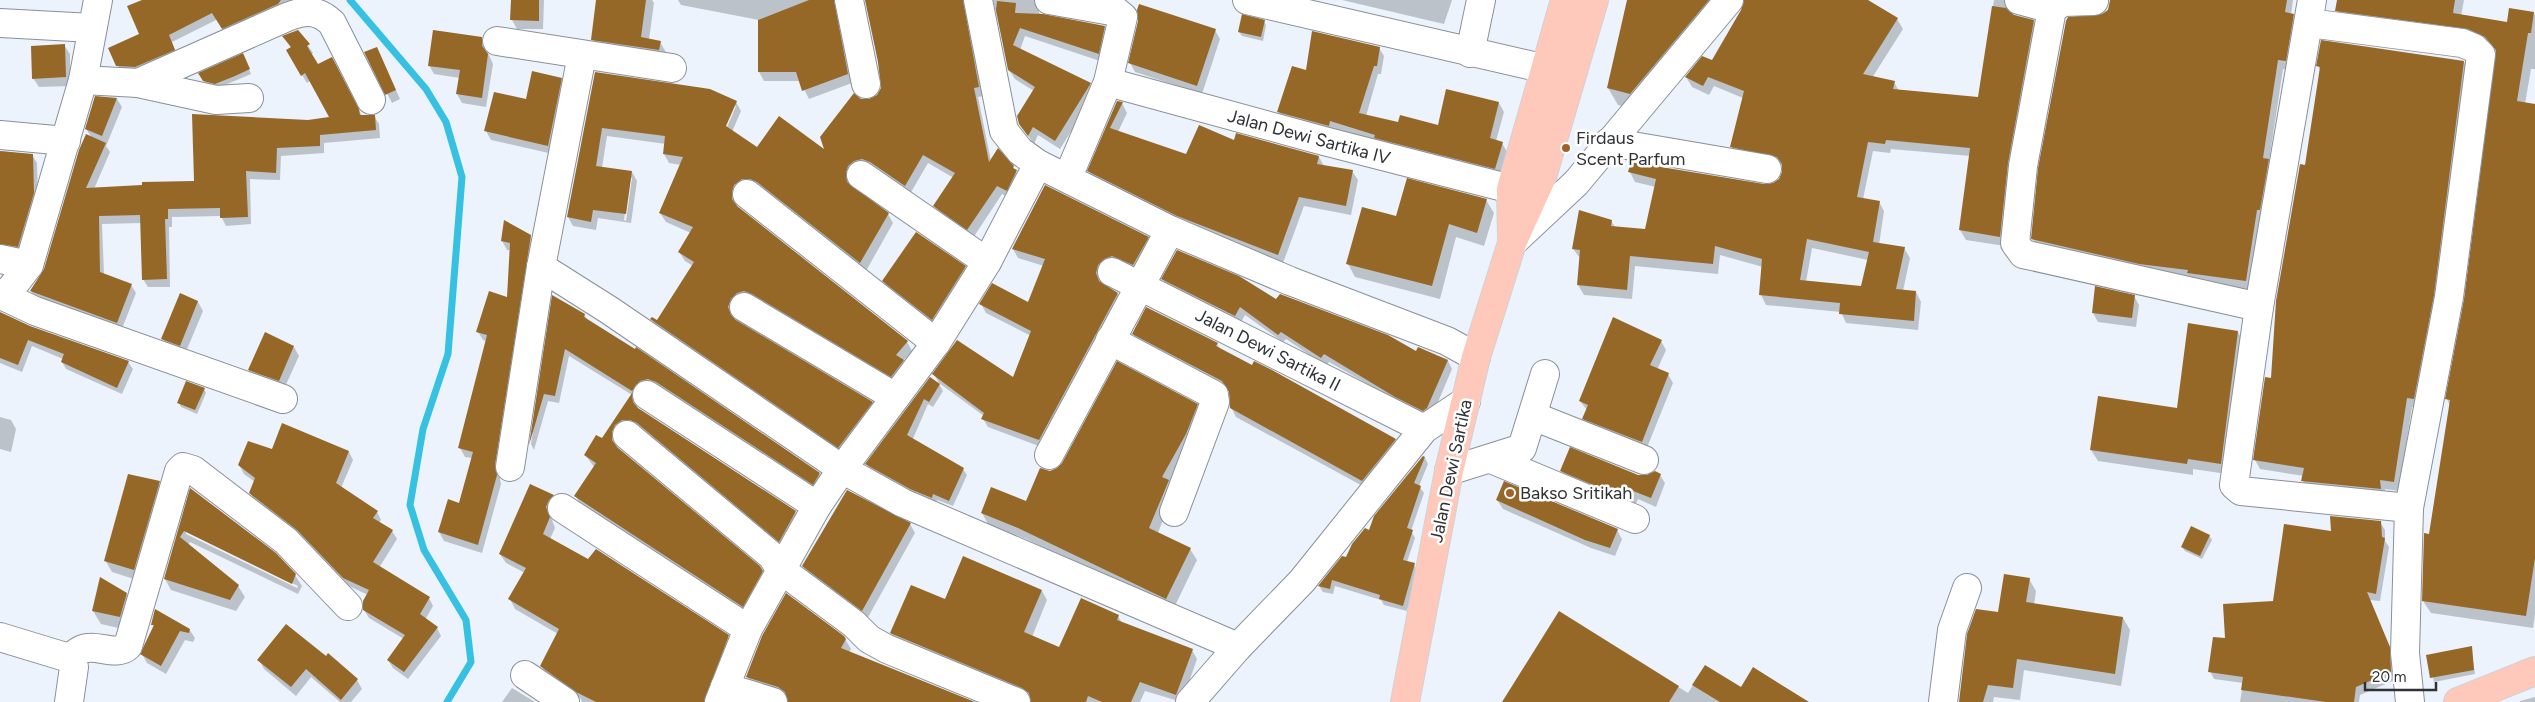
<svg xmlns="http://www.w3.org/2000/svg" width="2535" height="702" font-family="Figtree,sans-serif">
<rect width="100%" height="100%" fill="#ecf3fc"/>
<g fill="#0003" fill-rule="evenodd">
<polygon points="144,0 299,0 227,36 218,19 172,42 178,57 122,73 118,66 140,35"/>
<polygon points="512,0 544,0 543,29 517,29 512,20"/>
<polygon points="597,0 652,0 654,3 649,40 660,42 667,54 599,52 592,39"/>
<polygon points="678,0 842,0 852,83 809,99 800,81 764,81 759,72 759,20 681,5"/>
<path d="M866 0H971L984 96 978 97 991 161 1013 167 1021 180 1012 199 1002 194 973 238 940 215 935 206 954 178 928 163 910 194 853 176 851 188 888 214 893 223 866 271 739 194 737 207 907 342 912 351 903 361 908 370 897 385 736 308 734 320 872 403 877 412 844 456 657 328 652 319 657 322 693 266 685 261 679 252 691 233 666 222 660 213 681 165 669 163 664 154 666 144 607 136 602 168 632 172 637 181 631 223 598 218 596 230 573 226 568 217 596 73 736 102 741 111 732 132 757 149 827 153 860 100 869 101 878 96 882 89 880 62ZM733 106H736L725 132 722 131ZM630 178H632L626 221 624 220Z"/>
<polygon points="993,0 1041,0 1038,6 1039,13 1045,16 1104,27 1109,36 1103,62 1025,36 1020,50 1090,84 1095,93 1060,149 1038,135 1034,144 1020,124 1034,91 1015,79 1009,70"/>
<polygon points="1342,0 1452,0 1444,24"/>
<polygon points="1628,0 1732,0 1640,111 1618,105 1608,88"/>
<path d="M1747 0H1866L1897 19 1903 29 1872 78 1894 82 1899 91 1979 99 1994 0H2013L2009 13 2033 21 2039 31 2005 246 1966 240 1960 230 1970 156 1891 149 1890 153 1873 151 1863 199 1879 202 1884 211 1879 245 1904 248 1910 258 1903 291 1916 292 1921 302 1918 330 1846 323 1841 312 1766 305 1761 295 1763 267 1720 255 1718 274 1635 266 1632 299 1584 295 1578 285 1580 258 1573 249 1611 221 1615 227 1646 230 1656 187 1635 182 1630 172 1764 186 1772 185 1780 180 1784 171 1783 166 1737 156 1732 147 1743 98 1714 86 1709 95 1692 87 1686 77 1713 62ZM1812 248 1868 260 1862 287 1806 282Z"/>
<polygon points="2111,0 2293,0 2291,15 2299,25 2291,70 2283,69 2269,161 2274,170 2251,290 2194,282 2038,248 2032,238 2103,15 2109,8"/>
<polygon points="2338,0 2464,0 2461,16 2508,23 2534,13 2535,16 2535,69 2531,69 2525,104 2535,105 2535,614 2533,628 2431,613 2423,601 2431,536 2450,406 2447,399 2466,299 2497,53 2493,49 2472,40 2344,23 2336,10"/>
<polygon points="1264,21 1266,25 1263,41 1242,36 1239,32"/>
<polygon points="1215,30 1220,39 1202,94 1135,72 1130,63"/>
<polygon points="298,31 313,53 311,55 318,66 336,66 362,116 374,116 379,124 380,138 324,143 324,153 281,156 280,180 250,179 251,224 226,226 221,216 172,217 172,227 169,227 170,287 148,287 143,279 142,223 102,224 104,274 131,285 136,293 121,331 36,299 31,291 45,270 92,138 86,129 117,99 122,107 106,146 110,152 94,189 195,182 308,121 331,118 310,81 307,83 287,51 291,48 284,37"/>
<polygon points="481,38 493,64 486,107 462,103 457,94 460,78 434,74 429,65"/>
<polygon points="64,45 70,54 70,86 39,87 33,78"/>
<polygon points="377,48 400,99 392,103 366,53"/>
<polygon points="1379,48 1384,56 1381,74 1378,74 1366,116 1399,123 1439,127 1499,103 1504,112 1496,141 1502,143 1507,152 1499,177 1335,129 1333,134 1284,120 1279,112 1307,72"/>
<polygon points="245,59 251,74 218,88 207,85 200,74"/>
<polygon points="2464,62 2469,72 2419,408 2412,407 2399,491 2385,489 2385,498 2308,491 2303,481 2304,476 2260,469 2255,460 2272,380 2321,72 2318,66"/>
<polygon points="561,79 566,88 553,154 491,140 486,131"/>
<polygon points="1122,103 1127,113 1118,132 1186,156 1235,142 1319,157 1324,166 1352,171 1358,180 1351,215 1304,206 1283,263 1183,225 1094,181 1089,171"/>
<polygon points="0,151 32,155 37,163 38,202 22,255 0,254"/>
<polygon points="1486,200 1494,213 1484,246 1456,237 1440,299 1355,277 1348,264 1397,218"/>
<polygon points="530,236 535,244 499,474 501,484 482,553 444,541 439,532 459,504 472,458 465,457 460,448 487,341 483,340 478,332 508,298 511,250 507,250 502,241"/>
<polygon points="1148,238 1153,246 1138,273 1103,274 1101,283 1118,294 1123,302 1044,448 988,427 983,419 984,416 939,383 934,374 1014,379 1031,336 986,313 981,304 1029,304 1044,266 1018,258 1013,249"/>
<polygon points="965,267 970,276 937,328 889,290 884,281"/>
<polygon points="1163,279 1277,301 1417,353 1448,361 1452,369 1435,409 1428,418 1329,362 1326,366 1286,339 1283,342 1245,315 1240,324 1167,288"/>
<polygon points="181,295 198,302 203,311 185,354 168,348 163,339"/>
<polygon points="2134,296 2139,305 2136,327 2098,322 2093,313"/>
<polygon points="553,297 584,314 588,321 635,351 636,349 819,474 824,481 817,491 637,398 569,356 559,403 548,401 534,450 531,444"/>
<polygon points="0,313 29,327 128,362 133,369 122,394 66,369 62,362 63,359 32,346 22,372 0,363"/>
<polygon points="2238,332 2244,343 2227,474 2193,469 2193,475 2098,461 2091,450 2178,409"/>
<polygon points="1133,334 1217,344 1221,350 1395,440 1400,449 1368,489 1236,417 1231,407 1231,394 1228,390 1138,343"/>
<polygon points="1661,341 1666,350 1657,370 1668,374 1673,383 1646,450 1588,427 1583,418 1587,410 1580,401"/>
<polygon points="294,347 299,356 284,389 254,379 249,370"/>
<polygon points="930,379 939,384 943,391 933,407 928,404 912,441 963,469 967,475 953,506 937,500 935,504 915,495 870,470 867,464"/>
<polygon points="204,389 206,393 197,414 181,407 179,403"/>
<polygon points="632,395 637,409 795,512 801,522 785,550 617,442 617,449 759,567 768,582 748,616 581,506 576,496 595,468 585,455 602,440"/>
<polygon points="1197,405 1203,416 1158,533 1190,549 1197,560 1173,610 1026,539 988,524 982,513 1026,502 1050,472"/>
<polygon points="0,417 11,420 16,429 11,452 0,449"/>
<polygon points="283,424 349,452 353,460 341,488 377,512 381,520 379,523 392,531 397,539 379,568 429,598 433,606 425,620 437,628 441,636 408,679 393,668 388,660 404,639 369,618 364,610 368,595 349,586 303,538 255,501 250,493 255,482 244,474 239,465 272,450"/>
<polygon points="1425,458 1428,464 1419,486 1424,493 1411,531 1415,538 1407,562 1414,565 1418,571 1407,611 1384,605 1381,600 1335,586 1333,594 1323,592 1319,586 1370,531"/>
<polygon points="1562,471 1638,476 1660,475 1665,483 1656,507 1638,499 1634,508 1567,480"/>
<polygon points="159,483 165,494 140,581 112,572 105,560"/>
<polygon points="530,486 553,496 558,505 551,517 555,528 550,539 728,636 733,646 711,702 582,702 581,699 547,676 542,666 558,634 515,609 510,599 525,573 506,563 500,554"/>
<path d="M191 490 295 575 302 586 298 594 190 542 188 545 238 586 245 597 236 611 171 590 165 579ZM186 531 298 586 297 588 186 534Z"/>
<polygon points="1497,500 1617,530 1622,539 1615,556 1591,548 1503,509"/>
<polygon points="2380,522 2385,530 2385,541 2389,547 2380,601 2370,600 2393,656 2395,680 2360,695 2359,702 2240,702 2243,683 2214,679 2210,671 2226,640 2274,602 2333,532"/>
<polygon points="910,524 915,533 867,619 808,575 803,566"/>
<polygon points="2209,535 2212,540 2202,559 2185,551 2182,547"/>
<polygon points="2029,579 2036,591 2034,605 2123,618 2130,630 2121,686 2024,670 2020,700 1994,697 1993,702 1960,702 1999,614"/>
<polygon points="1042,591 1047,600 1032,637 1059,648 1118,616 1122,623 1192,650 1197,659 1182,702 1145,691 1140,702 1033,702 1029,697 896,642 891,633 945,601"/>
<polygon points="126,594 134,607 127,630 101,624 93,611"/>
<polygon points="1559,613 1688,693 1705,666 1741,689 1802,702 1504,702"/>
<polygon points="152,624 189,629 195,638 193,642 185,640 166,674 147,663 142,654 154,628"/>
<polygon points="845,639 851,649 849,653 971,702 789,702 789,700 753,686 747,677"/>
<polygon points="2471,647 2475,674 2434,682 2428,656"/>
<polygon points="328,655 357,680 362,689 351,702 340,702 311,677 296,696 264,669 259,660 326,658"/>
<polygon points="512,688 535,702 502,702"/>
<polygon points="2535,697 2535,702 2520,702 2520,701"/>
</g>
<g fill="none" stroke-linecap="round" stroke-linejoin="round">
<polyline stroke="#36c0e2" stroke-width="7" points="350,0 426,89 446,122 462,177 448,354 423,429 410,505 424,550 466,620 471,662 447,702"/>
</g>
<g fill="#956827" fill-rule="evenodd">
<polygon points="142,0 281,0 278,4 222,29 212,13 169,35 175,50 135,67 116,66 108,48 139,34 127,6"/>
<polygon points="511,0 539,0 539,21 510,20"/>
<polygon points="596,0 646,0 641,37 661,41 659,50 591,40"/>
<polygon points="809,0 834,0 848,74 802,91 796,72 758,72 758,20"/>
<polygon points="865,0 963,0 979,87 974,88 989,162 998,148 1014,166 1013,168 1017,170 1007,191 997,186 967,230 933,206 955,173 923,155 905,186 870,162 862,159 854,161 848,166 846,173 847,182 889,213 860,263 757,182 750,179 742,179 734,185 732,192 732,199 737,206 908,341 896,355 904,360 891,377 752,294 744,291 737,293 731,299 728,307 731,315 736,320 873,402 838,448 650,319 652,317 657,320 694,262 678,252 693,227 659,213 683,157 663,154 665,136 602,128 596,166 632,171 626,214 593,210 591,222 567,217 595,72 710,89 737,101 726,126 757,147 779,116 824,149 820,137 854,93 861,99 869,99 877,95 881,88 878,62"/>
<polygon points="1627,0 1709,0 1630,94 1607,88"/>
<path d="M1744 0H1868L1898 18 1863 74 1895 81 1893 89 1978 97 1992 6 2006 8 2014 15 2034 20 2008 163 2000 237 1959 230 1970 148 1886 140 1885 144 1868 142 1857 197 1880 201 1873 242 1905 247 1896 289 1916 291 1914 321 1839 314 1840 303 1759 295 1762 259 1715 246 1713 264 1630 256 1627 290 1577 285 1580 250 1572 249 1579 210 1612 220 1611 226 1645 229 1656 179 1628 172 1631 162 1764 184 1773 183 1779 179 1782 172V164L1777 157 1730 147 1744 91 1708 77 1703 86 1685 77 1702 56 1712 60 1741 10ZM1807 239 1869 252 1861 286 1800 280Z"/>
<polygon points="2110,0 2287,0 2285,12 2294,14 2286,61 2278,60 2263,158 2269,159 2260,210 2257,210 2246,281 2187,273 2188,270 2139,264 2031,239 2038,168 2066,21 2068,17 2102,14 2108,10"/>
<polygon points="2337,0 2455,0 2453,13 2507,22 2509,8 2534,12 2531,33 2528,33 2517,101 2535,104 2535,558 2526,616 2422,601 2424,533 2429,534 2450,400 2445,399 2464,299 2496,50 2485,37 2468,29 2335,11"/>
<polygon points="997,1 1016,3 1015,13 1043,14 1105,26 1099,54 1020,28 1013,45 1091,83 1055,141 1033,127 1028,136 1019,124 1017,116 1035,87 1008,70 996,10"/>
<polygon points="1139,4 1216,29 1197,86 1128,63 1138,21 1137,10"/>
<polygon points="1242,14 1265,20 1261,37 1238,32"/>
<polygon points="298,30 310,44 307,46 318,64 332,57 359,109 360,115 375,115 376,130 320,135 320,146 277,148 276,173 246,171 248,217 220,218 220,208 168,209 168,219 165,219 167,279 142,280 140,215 99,216 100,272 132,284 117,323 30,291 44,269 79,150 86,134 106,143 86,188 142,185 142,182 194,181 192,114 308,120 329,117 305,73 301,76 286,50 291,47 282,36"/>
<polygon points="433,30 482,37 482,46 488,54 482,98 456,94 460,70 428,66"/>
<polygon points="1312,31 1380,47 1377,66 1374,66 1359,113 1398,122 1400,115 1438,125 1446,89 1499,102 1490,138 1503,142 1495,169 1374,138 1375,135 1330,121 1329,126 1277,112 1292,66 1306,70"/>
<polygon points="2321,40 2464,61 2434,295 2414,399 2407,398 2394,482 2380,480 2381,489 2301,481 2304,468 2253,460 2265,377 2271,378 2276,301 2300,164 2305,165 2320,67 2316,66"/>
<polygon points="65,44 66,77 32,79 31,46"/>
<polygon points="377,47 396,90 385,95 364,52"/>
<polygon points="243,53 250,69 235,76 215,84 203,81 198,73"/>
<polygon points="532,71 562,78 548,146 484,131 494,92 526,99"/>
<polygon points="95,96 117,98 102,136 85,129"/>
<polygon points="1117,101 1123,102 1110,128 1186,154 1199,125 1234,140 1236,133 1319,156 1317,164 1353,170 1346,206 1299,197 1278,255 1177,216 1087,171"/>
<polygon points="0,151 33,154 34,193 18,247 0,244"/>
<polygon points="1407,178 1487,199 1477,233 1449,224 1432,286 1346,264 1362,207 1396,216"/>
<polygon points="1045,185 1149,237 1133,265 1112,256 1104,259 1098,265 1096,273 1099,281 1118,293 1039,440 981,419 984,413 932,374 957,340 1013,377 1031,331 979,304 992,283 1028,302 1045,259 1012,249"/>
<polygon points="504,220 531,235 495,465 497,475 478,545 438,532 448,499 459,503 473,452 458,448 487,335 476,332 489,291 507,297 510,243 501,241"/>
<polygon points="916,232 966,266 932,320 882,281"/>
<polygon points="1177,250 1239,276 1276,299 1280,294 1388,335 1416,351 1418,347 1448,360 1427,408 1423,411 1395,397 1324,354 1321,358 1281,332 1278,335 1240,307 1235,316 1161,279"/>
<polygon points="2095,286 2135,295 2132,318 2092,313"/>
<polygon points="180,293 198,301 180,346 161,339"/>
<polygon points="552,295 585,314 584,317 635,349 636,347 820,473 813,485 656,382 648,379 640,381 632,391 565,349 555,396 544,394 529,445"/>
<polygon points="1146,307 1218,343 1216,346 1252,365 1254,361 1272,370 1396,439 1362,481 1230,408 1229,392 1222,381 1132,334"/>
<polygon points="0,312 30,326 129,361 117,388 61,362 64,354 28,340 18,365 0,358"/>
<polygon points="1613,317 1662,340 1650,365 1669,373 1642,442 1582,419 1588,405 1579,401"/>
<polygon points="2188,323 2238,331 2221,464 2188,459 2187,464 2090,450 2098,396 2177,408"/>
<polygon points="265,332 294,346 279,381 248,370"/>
<polygon points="1117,361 1198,404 1186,434 1162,477 1169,480 1149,528 1191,548 1166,599 1018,528 981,513 991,487 1026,501 1040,468 1050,471 1057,468 1062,463"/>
<polygon points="930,377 940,384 929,402 924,399 907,435 964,468 949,501 933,494 932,498 910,489 865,464"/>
<polygon points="186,381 205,388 195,410 177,403"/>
<polygon points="632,393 633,402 638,408 796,511 779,542 637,423 630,420 622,420 615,425 612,432 612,440 617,447 760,566 763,571 743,607 574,496 596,463 584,455 596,435 602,438"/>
<polygon points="282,423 349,451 336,483 378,511 373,518 393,530 373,562 430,597 420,614 438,627 404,672 387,660 405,635 363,610 363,601 369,590 343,578 297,530 249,493 255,478 238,465 248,441 272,449"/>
<polygon points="1570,447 1638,475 1647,475 1655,471 1661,474 1651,498 1633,491 1629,500 1560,471"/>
<polygon points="1423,456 1425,457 1414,483 1421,486 1407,528 1413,530 1403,560 1415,563 1403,606 1379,599 1380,595 1332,580 1330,589 1318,586 1342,556 1346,557 1352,544 1365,528 1369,530 1374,516"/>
<polygon points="128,474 160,481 134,570 104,561"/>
<polygon points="1504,481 1618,529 1610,548 1585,540 1496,500"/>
<polygon points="530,484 554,495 549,500 546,507 550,517 543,534 588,559 596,549 729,635 704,702 596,702 576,692 540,666 559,629 508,599 526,568 499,554"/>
<polygon points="190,488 276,553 296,574 292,584 184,531 180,537 239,585 230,600 164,579"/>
<polygon points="847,490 911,523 862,611 802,566"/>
<polygon points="2330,516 2381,521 2382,537 2385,538 2376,594 2367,592 2390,647 2391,672 2356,687 2354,702 2326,702 2241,690 2243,677 2208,672 2213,637 2225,638 2223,604 2273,601 2284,524 2331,531"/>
<polygon points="2191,526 2210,535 2200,556 2181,547"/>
<polygon points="963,556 1042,590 1024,632 1059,647 1081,598 1119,615 1117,620 1193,649 1176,695 1140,682 1131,702 1102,702 1088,696 1086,702 1031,702 1029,693 1022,688 890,633 911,585 945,599"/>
<polygon points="2004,574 2030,578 2026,602 2123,617 2115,674 2017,659 2013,688 1988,685 1983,702 1959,702 1967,634 1976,609 1998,612"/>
<polygon points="100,577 127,593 120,617 92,611"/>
<polygon points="786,593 844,636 846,639 841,648 975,702 788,702 785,692 778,687 746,677 762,636"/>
<polygon points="155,609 190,629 189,633 180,631 161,666 140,654 154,625 151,625"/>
<polygon points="1559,611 1679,686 1669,702 1502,702"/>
<polygon points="286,624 326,656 328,653 358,679 341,700 306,669 291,687 257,660"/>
<polygon points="2472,646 2474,670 2430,678 2426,655"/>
<polygon points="1705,665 1741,687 1753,667 1809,702 1720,702 1692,685"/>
</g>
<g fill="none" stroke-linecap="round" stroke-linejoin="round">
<defs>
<g id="minor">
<polyline points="849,0 866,84"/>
<polyline points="978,0 1004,131 1020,151 1038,164 1170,230 1290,281 1447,341 1476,357"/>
<polyline points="1049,0 1117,12 1123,17 1108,82 1068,177"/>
<polyline points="1247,0 1546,69"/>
<polyline points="2019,0 2052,9"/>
<polyline points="2312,0 2259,307 2234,485 2241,491 2409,508"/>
<polyline points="2094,1 2063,2 2052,9 2023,166 2015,243 2023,254 2259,307"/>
<polyline points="0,23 92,28"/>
<polyline points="2309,23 2462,43 2474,48 2481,55 2449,297 2409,508 2405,653 2410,702"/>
<polyline points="497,41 672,68"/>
<polyline points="1470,53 1481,0"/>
<polyline points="83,80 138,83 216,100 249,98"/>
<polyline points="1108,82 1324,141 1511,189"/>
<path d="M138 83 287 17C305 10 317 9 332 23L371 100"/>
<polyline points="0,135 66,141"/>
<polyline points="1609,142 1767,169"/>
<polyline points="861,175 987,262"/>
<polyline points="747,194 936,343"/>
<polyline points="1512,243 1576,183 1729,0"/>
<polyline points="0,259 29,265"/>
<polyline points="541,267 609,310 842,469 903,503 1238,647"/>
<polyline points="1112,272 1424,429"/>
<polyline points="0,295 10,290 29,265 83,80 98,0"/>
<polyline points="1,295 35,311 283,399"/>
<polyline points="744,307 895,397"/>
<polyline points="1110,340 1214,395 1215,402 1174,512"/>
<polyline points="647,395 817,506"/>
<polyline points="1533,416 1644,460"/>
<polyline points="627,435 772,556 780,569 854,624 869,639 887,649 1016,702"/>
<polyline points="1049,455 1170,230"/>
<polyline points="1491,459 1635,519"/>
<polyline points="510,467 541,267 582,55"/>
<polyline points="1449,471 1522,448 1545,374"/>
<polyline points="562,508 748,629"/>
<polyline points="0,637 69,658 74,667 69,702"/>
<path d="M69 658C75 654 81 648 88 648 100 646 118 656 128 646L179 471 183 467 193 470 286 541 348 606"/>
<polyline points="525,675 565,702"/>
<polyline points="725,687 773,702"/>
<polyline points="719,702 748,629 817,506 842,469 936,343 987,262 1038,164"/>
<polyline points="1190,702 1238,647 1302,581 1424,429 1466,401"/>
<polyline points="1943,702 1952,630 1967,588"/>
</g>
<g id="major">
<polyline points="1512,237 1511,189 1565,0"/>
<polyline points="1405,702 1449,471 1476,357 1512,243 1542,177 1594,0"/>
<polyline points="2458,702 2535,671"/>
</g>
</defs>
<use href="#minor" stroke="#8a9099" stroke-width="30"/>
<use href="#major" stroke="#d1d2d3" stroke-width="30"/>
<use href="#minor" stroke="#fff" stroke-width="28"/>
<use href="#major" stroke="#fec8ba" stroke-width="28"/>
</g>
<g fill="#a1622a" stroke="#fff" stroke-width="2">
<circle cx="1566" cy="148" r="5"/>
<circle cx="1510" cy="493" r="5"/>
</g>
<g text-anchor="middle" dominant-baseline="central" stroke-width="5" stroke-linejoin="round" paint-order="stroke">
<g font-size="18" fill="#2f3135" stroke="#fff">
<text transform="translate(1309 137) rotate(15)">Jalan Dewi Sartika IV</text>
<text transform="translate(1268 350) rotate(27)">Jalan Dewi Sartika II</text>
<text transform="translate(1451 471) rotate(-78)">Jalan Dewi Sartika</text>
</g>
<g font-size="18" fill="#2f3135" stroke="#fff" text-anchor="start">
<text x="1576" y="138">Firdaus<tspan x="1576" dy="21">Scent Parfum</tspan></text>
<text x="1520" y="493">Bakso Sritikah</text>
</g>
</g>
<path d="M2365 682v8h71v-8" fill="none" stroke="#2f3135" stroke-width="2.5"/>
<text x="2372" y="682" font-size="15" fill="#2f3135" stroke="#ffffff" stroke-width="4" paint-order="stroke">20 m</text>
</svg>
